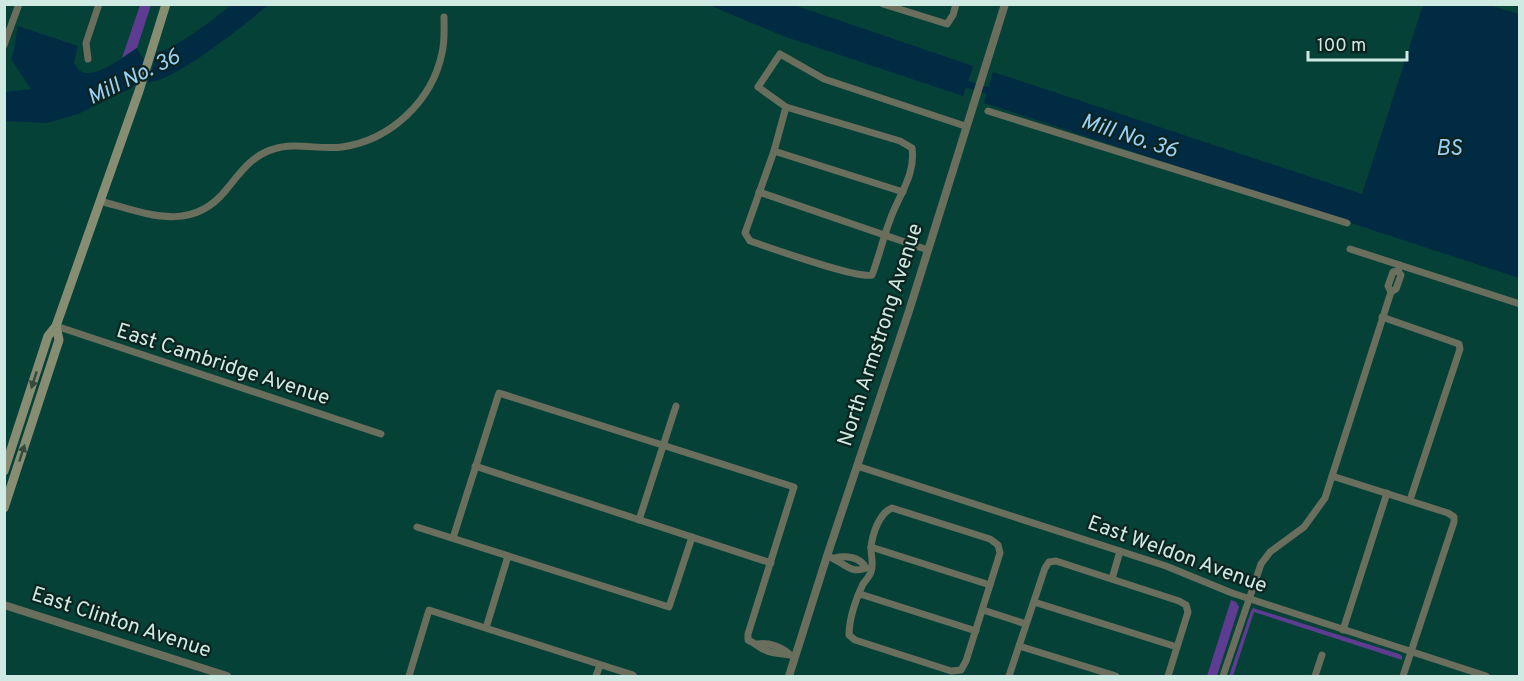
<svg xmlns="http://www.w3.org/2000/svg" width="1524" height="681" font-family="Overpass,sans-serif">
<rect width="100%" height="100%" fill="#064137"/>
<g fill="#5e3c91">
<polygon points="140,5 151,5 137,48 122,58"/>
<polygon points="1231,600 1236,602 1239,607 1217,676 1207,676"/>
<polygon points="1253,608 1399,654 1402,656 1402,660 1254,612 1233,676 1229,676 1251,611"/>
</g>
<g fill="#002b43">
<path d="M231 5H268C243 26 179 78 148 83L157 52C173 51 218 16 231 5Z"/>
<polygon points="709,5 794,5 973,66 963,96 783,36"/>
<polygon points="1423,5 1489,5 1519,14 1519,278 984,103 993,72 1362,194"/>
<path d="M18 26 78 46 74 62C83 90 123 57 137 48L144 61 137 83 129 89 78 114 47 123 5 121V92L31 89 11 59C16 49 15 37 18 26Z"/>
</g>
<g fill="none" stroke-linecap="round" stroke-linejoin="round">
<polyline stroke="#002b43" stroke-width="7" points="960,82 995,93"/>
<g stroke="#6a6e5d" stroke-width="7">
<polyline points="883,4 947,24 953,15 956,4"/>
<polyline points="4,45 19,4"/>
<polyline points="88,59 86,43 99,4"/>
<path d="M786 107 900 141 912 148C916 175 898 196 890 220 883 238 879 257 872 275 857 279 771 248 750 241L745 233 774 151Z"/>
<polyline points="786,107 758,87 780,54 824,79 965,126"/>
<polyline points="988,111 1347,223"/>
<polyline points="774,151 903,192"/>
<polyline points="759,192 928,250"/>
<path d="M100 201C145 213 191 234 226 190 240 173 252 155 274 149 295 142 320 150 342 147 391 140 432 101 442 53 445 41 444 29 444 17"/>
<polyline points="1350,249 1520,304"/>
<polyline points="1391,292 1396,289 1401,275 1398,271"/>
<polyline points="1382,317 1459,344 1460,349 1410,500"/>
<polyline points="56,326 381,434"/>
<polyline points="475,466 771,563"/>
<polyline points="857,466 1166,566 1232,593 1486,676"/>
<polyline points="1332,476 1448,513 1454,517 1454,522 1403,676"/>
<path d="M892 508 990 539 998 545 1000 553 966 661 961 670 951 671 855 640 849 635C849 619 856 598 863 584 866 580 869 577 871 572 874 564 871 557 871 548 872 535 879 513 892 508Z"/>
<polyline points="639,520 676,406"/>
<polyline points="417,527 669,607 692,537"/>
<path d="M453 538 499 393 794 487 748 634V640C757 644 759 648 765 650 776 655 785 653 795 656"/>
<polyline points="871,547 990,585"/>
<path d="M827 556C842 560 849 575 866 568 860 557 846 555 835 558"/>
<polyline points="1112,579 1120,551"/>
<polyline points="860,594 976,631"/>
<polyline points="1034,602 1177,647"/>
<polyline points="983,610 1026,624"/>
<polyline points="486,628 508,556"/>
<polyline points="1343,630 1387,493"/>
<path d="M758 644C768 642 783 647 790 655"/>
<polyline points="1019,646 1116,676"/>
<polyline points="409,676 429,610 633,675"/>
<polyline points="596,676 600,665"/>
<polyline points="1009,676 1045,568 1049,562 1056,561 1179,601 1186,605 1188,612 1168,676"/>
<polyline points="1223,676 1261,564 1270,552 1304,527 1325,498 1391,292 1388,286 1393,272 1398,271 1400,265"/>
<polyline points="1315,676 1322,655"/>
</g>
<g stroke="#6a6e5d" stroke-width="8">
<polyline points="4,605 227,676"/>
<polyline points="789,676 827,556 909,311 1005,4"/>
</g>
<g stroke="#868d72" stroke-width="9">
<polyline points="4,471 48,336 56,326 139,91 166,4"/>
<polyline points="4,508 59,340 56,326"/>
</g>
</g>
<defs><path id="oneway-solid" d="M-6-.8H1V-3.2L6.5 0L1 3.2V.8H-6Z" transform="scale(1.5)"/></defs>
<g fill="#37483c">
<use href="#oneway-solid" transform="translate(34 380) rotate(108)"/>
<use href="#oneway-solid" transform="translate(22 453) rotate(-72)"/>
</g>
<g text-anchor="middle" dominant-baseline="central" stroke-width="4.5" stroke-linejoin="round" paint-order="stroke">
<g font-size="21" fill="#cfeae3" stroke="#0d231f">
<text transform="translate(881 335) rotate(-72)">North Armstrong Avenue</text>
<text transform="translate(223 365) rotate(18)">East Cambridge Avenue</text>
<text transform="translate(1177 555) rotate(20)">East Weldon Avenue</text>
<text transform="translate(121 623) rotate(18)">East Clinton Avenue</text>
</g>
<g font-size="22" font-style="italic" fill="#9bd0f5" stroke="#0d231f">
<text transform="translate(134 78) rotate(-26)">Mill No. 36</text>
<text transform="translate(1129 137) rotate(18)">Mill No. 36</text>
<text x="1449" y="149">BS</text>
</g>
</g>
<rect width="1524" height="681" fill="none" stroke="#cfeae3" stroke-width="12"/>
<path d="M1308 51v9h99v-9" fill="none" stroke="#cfeae3" stroke-width="3"/>
<text x="1317" y="51" font-size="18" fill="#cfeae3" stroke="#0d231f" stroke-width="4.5" paint-order="stroke">100 m</text>
</svg>
